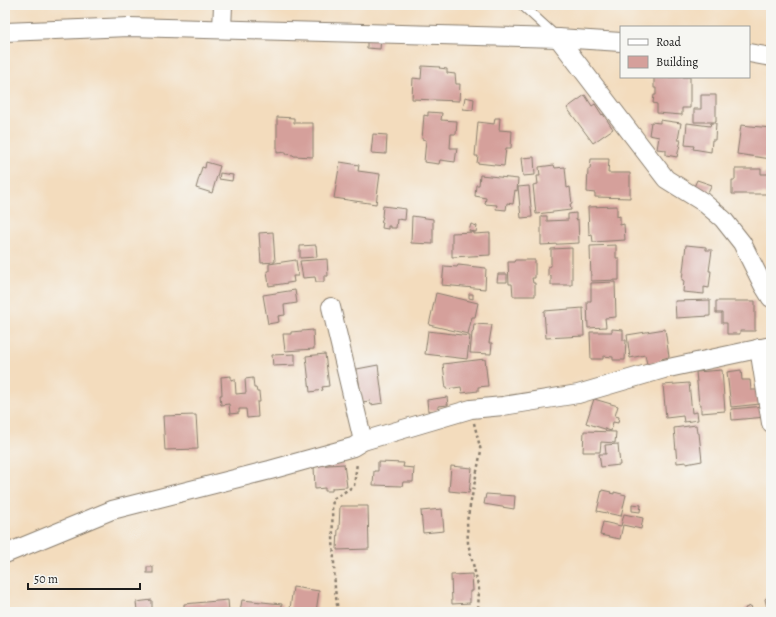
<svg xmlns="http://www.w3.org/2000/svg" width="776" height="617" font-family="Alegreya,serif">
<rect width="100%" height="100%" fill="#f6f6f2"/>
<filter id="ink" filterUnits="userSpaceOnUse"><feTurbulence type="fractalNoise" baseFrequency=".025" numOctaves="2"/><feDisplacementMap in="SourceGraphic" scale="8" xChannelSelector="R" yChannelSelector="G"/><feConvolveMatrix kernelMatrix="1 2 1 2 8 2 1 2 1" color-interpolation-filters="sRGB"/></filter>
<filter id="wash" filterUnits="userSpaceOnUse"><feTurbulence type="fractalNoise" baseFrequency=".012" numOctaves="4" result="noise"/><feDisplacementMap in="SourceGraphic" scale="16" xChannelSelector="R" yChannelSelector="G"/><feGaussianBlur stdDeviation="0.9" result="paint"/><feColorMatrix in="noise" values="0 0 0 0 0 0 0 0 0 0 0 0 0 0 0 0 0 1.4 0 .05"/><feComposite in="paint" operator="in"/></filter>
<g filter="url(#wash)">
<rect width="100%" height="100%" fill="#f3dcbd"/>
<g id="blocks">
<g fill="#d5a09b">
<polygon points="367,37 381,39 380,49 367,48"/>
<polygon points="422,66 440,67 439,68 447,69 447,73 455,74 456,84 460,84 459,101 412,99 413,78 421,79"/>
<polygon points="654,77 690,77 690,108 682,108 682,115 657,113 657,104 653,103 654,95 656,95 656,88 654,88"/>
<polygon points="585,95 592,106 595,104 602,115 603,114 613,129 593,143 567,108"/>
<polygon points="701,95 716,95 716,122 694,122 694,109 701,109"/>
<polygon points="465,97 474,99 473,110 463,109"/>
<polygon points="428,112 442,113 441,120 457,121 456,134 451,134 450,148 457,148 455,162 440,160 439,164 424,162 426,140 422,139 424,115 428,116"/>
<polygon points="277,117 294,118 294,123 313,123 313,157 294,156 293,155 286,154 286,152 277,153"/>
<polygon points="495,118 500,118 499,130 512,131 511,148 506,148 504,166 477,163 478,156 475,156 478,122 494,124"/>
<polygon points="660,120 681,123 678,140 681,140 677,157 666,155 666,150 657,149 659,137 649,135 651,122 660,123"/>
<polygon points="687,123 710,126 711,123 716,123 715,140 712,140 711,152 693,149 694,146 685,145"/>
<polygon points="741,125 771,128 771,159 737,154"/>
<polygon points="373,134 387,135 386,154 371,153"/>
<polygon points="534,157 535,175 523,176 521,158"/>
<polygon points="591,159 609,159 608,173 630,173 630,198 595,197 595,193 587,192 588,169 590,169"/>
<polygon points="206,162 220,166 212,193 196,188 202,167 205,168"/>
<polygon points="340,162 359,165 358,171 380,174 376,204 334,198"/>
<polygon points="554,165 555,168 565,167 567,188 570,187 572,204 570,204 571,210 536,214 533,185 538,184 537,176 540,176 539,167"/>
<polygon points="735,169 761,169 761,174 771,174 771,194 732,194 732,180 735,180"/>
<polygon points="220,173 233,175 232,181 219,179"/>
<polygon points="480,175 518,179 517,191 515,190 513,204 507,203 506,210 496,209 497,205 485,204 486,198 475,196 476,185 479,185"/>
<polygon points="697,180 712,185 707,195 693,189"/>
<polygon points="529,186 532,217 521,218 518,187"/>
<polygon points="383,206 406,209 405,220 397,219 396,228 390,228 390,226 388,226 388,229 382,228 383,222 381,222 383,217 382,217"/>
<polygon points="617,206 617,217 620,216 620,225 624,224 625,240 593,242 592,234 589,235 588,207"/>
<polygon points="576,213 576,220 578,219 579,243 541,245 541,216 547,216 547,221 568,220 568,214"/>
<polygon points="412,216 433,219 433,244 411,243"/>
<polygon points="471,224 477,226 476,232 469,231"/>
<polygon points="273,232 275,262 261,263 259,233"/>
<polygon points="474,232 474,234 490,233 490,255 452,257 452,233"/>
<polygon points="771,236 771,249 770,249 768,237"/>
<polygon points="316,245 317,257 300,258 300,246"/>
<polygon points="616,245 616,258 619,258 619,280 591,281 590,246"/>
<polygon points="686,245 706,247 706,250 712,250 709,271 711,271 709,288 704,287 704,294 683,292 684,280 682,280"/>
<polygon points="572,248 572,285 551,285 551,275 548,276 548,267 551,266 551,249"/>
<polygon points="327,259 328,276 324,276 324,282 316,282 315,277 303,278 300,261"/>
<polygon points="296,260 298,276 293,276 294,282 269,286 267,271 269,271 269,264"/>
<polygon points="515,260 535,260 535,278 532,278 533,283 535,283 535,296 513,296 512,284 509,284 508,262 514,262"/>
<polygon points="458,265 486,268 485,289 442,285 444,266 457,267"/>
<polygon points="498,274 507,274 507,282 497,282"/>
<polygon points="615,282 616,317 605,318 606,327 588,328 587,301 591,301 591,283"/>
<polygon points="295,290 297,303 284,305 285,315 278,316 279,322 268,324 263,295"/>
<polygon points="436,293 478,303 475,317 472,317 468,334 429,325"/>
<polygon points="469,294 473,294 473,299 469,298"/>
<polygon points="710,300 710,316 676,318 675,301"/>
<polygon points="716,301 755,301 755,331 740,331 740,334 727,334 727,323 722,323 722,313 716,313"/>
<polygon points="583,308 584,336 546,338 544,311"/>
<polygon points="474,324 492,325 489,343 492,343 491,354 470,353 472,333 473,332"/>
<polygon points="612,329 623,330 623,340 626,340 625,360 613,360 613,357 603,356 603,359 591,359 590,332 612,332"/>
<polygon points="665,329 669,357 661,359 661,362 647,364 645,355 630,358 627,335"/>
<polygon points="313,330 314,349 285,351 283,334 291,334 291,332"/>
<polygon points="428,331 470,336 467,359 425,354"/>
<polygon points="295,354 295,365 273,366 272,355"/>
<polygon points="325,354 329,386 322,387 323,390 310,392 306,356"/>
<polygon points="485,359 488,386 478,387 478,391 462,393 461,387 446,389 443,364"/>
<polygon points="378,365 383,403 371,405 370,401 362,402 357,369"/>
<polygon points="722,370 725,411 701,413 701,404 699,404 696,372"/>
<polygon points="741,370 742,380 750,380 751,390 758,390 760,404 731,407 727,372"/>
<polygon points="231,376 231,380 235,379 236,394 246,393 245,379 253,378 254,388 256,388 257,392 259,392 260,402 257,402 258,417 247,418 246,409 239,409 239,413 230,414 229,404 221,405 220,395 222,395 221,377"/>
<polygon points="689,383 692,413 697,412 698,420 684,422 683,416 666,418 663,385"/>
<polygon points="447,397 448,405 438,406 438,410 428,411 427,400"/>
<polygon points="594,399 618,406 615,416 619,417 618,423 613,422 611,431 586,423"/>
<polygon points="765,406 766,417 732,420 731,409"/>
<polygon points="196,415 198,449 165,450 163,416"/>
<polygon points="696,425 697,433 699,433 702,461 686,464 686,462 677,463 674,428"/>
<polygon points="584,431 616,432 615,443 601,442 600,452 583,452"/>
<polygon points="618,444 620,465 601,467 599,454 606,454 605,445"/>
<polygon points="378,462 404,463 403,467 414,468 413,482 403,482 402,486 373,485 374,471 378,471"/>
<polygon points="344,464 347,487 332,488 332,491 325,491 325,488 315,489 314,466"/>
<polygon points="451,466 472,468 469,493 449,491"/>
<polygon points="602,490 611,492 610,493 614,494 614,492 626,495 621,516 597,511"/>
<polygon points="486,494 515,496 514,509 484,504"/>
<polygon points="632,504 641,505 640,512 632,511"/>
<polygon points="340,506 368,506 369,549 337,550 338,529 339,529"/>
<polygon points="442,509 444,531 423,533 421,511"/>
<polygon points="624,514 643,518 641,529 623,525 620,539 600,535 603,522 621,526"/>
<rect x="147" y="567" width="6" height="6"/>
<polygon points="472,574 473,591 470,591 470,603 452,604 451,575"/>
<polygon points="293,587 319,591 316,612 292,612 292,609 290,609"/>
<polygon points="771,594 771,612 768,612 765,599"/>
<polygon points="152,600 152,609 137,610 136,602"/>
<polygon points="228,600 229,612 184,612 184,604"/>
<polygon points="242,600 282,604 281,612 240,612"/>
<polygon points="751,606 753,612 746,612 745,608"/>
</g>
</g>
</g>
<g filter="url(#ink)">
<use href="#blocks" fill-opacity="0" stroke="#887c6c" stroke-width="1"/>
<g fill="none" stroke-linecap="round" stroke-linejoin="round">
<defs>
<polyline id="service" points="522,5 557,37"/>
<g id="minor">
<polyline points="222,29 223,5"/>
<polyline points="5,32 129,27 558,38 621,42"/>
<polyline points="558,38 666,179 703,202 723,219 742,243 763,285 771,298"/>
<polyline points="749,53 771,57"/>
<polyline points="331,307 363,441"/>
<polyline points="759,348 771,423"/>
<polyline points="5,554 112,510 270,470 353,447 363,441 471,409 503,406 578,394 664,369 771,346"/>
</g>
</defs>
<use href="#service" stroke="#887c6c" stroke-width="11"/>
<use href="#minor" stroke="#887c6c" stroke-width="20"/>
<g stroke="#887c6c" stroke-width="2.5" stroke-dasharray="3 3" stroke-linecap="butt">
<polyline points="474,423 481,451 467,521 468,543 479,589 478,612"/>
<polyline points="338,612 335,589 332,510 333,499 354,486 357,463"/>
</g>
<use href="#service" stroke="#fff" stroke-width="9"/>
<use href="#minor" stroke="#fff" stroke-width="18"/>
</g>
</g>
<rect width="776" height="617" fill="none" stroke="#f6f6f2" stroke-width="20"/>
<rect x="620" y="26" width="130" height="52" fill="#f6f6f2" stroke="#9f9f9c"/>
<rect x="628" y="39" width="20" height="6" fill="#ffffff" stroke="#9f9f9c"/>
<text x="656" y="46" font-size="12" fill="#1c1c1c">Road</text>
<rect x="628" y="56" width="20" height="12" fill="#d5a09b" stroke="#9f9f9c"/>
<text x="656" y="66" font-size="12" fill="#1c1c1c">Building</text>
<path d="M28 583v6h112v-6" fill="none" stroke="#1c1c1c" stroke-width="2"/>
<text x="34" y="583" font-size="12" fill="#1c1c1c" stroke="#f6f6f2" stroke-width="3" paint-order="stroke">50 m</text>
</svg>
